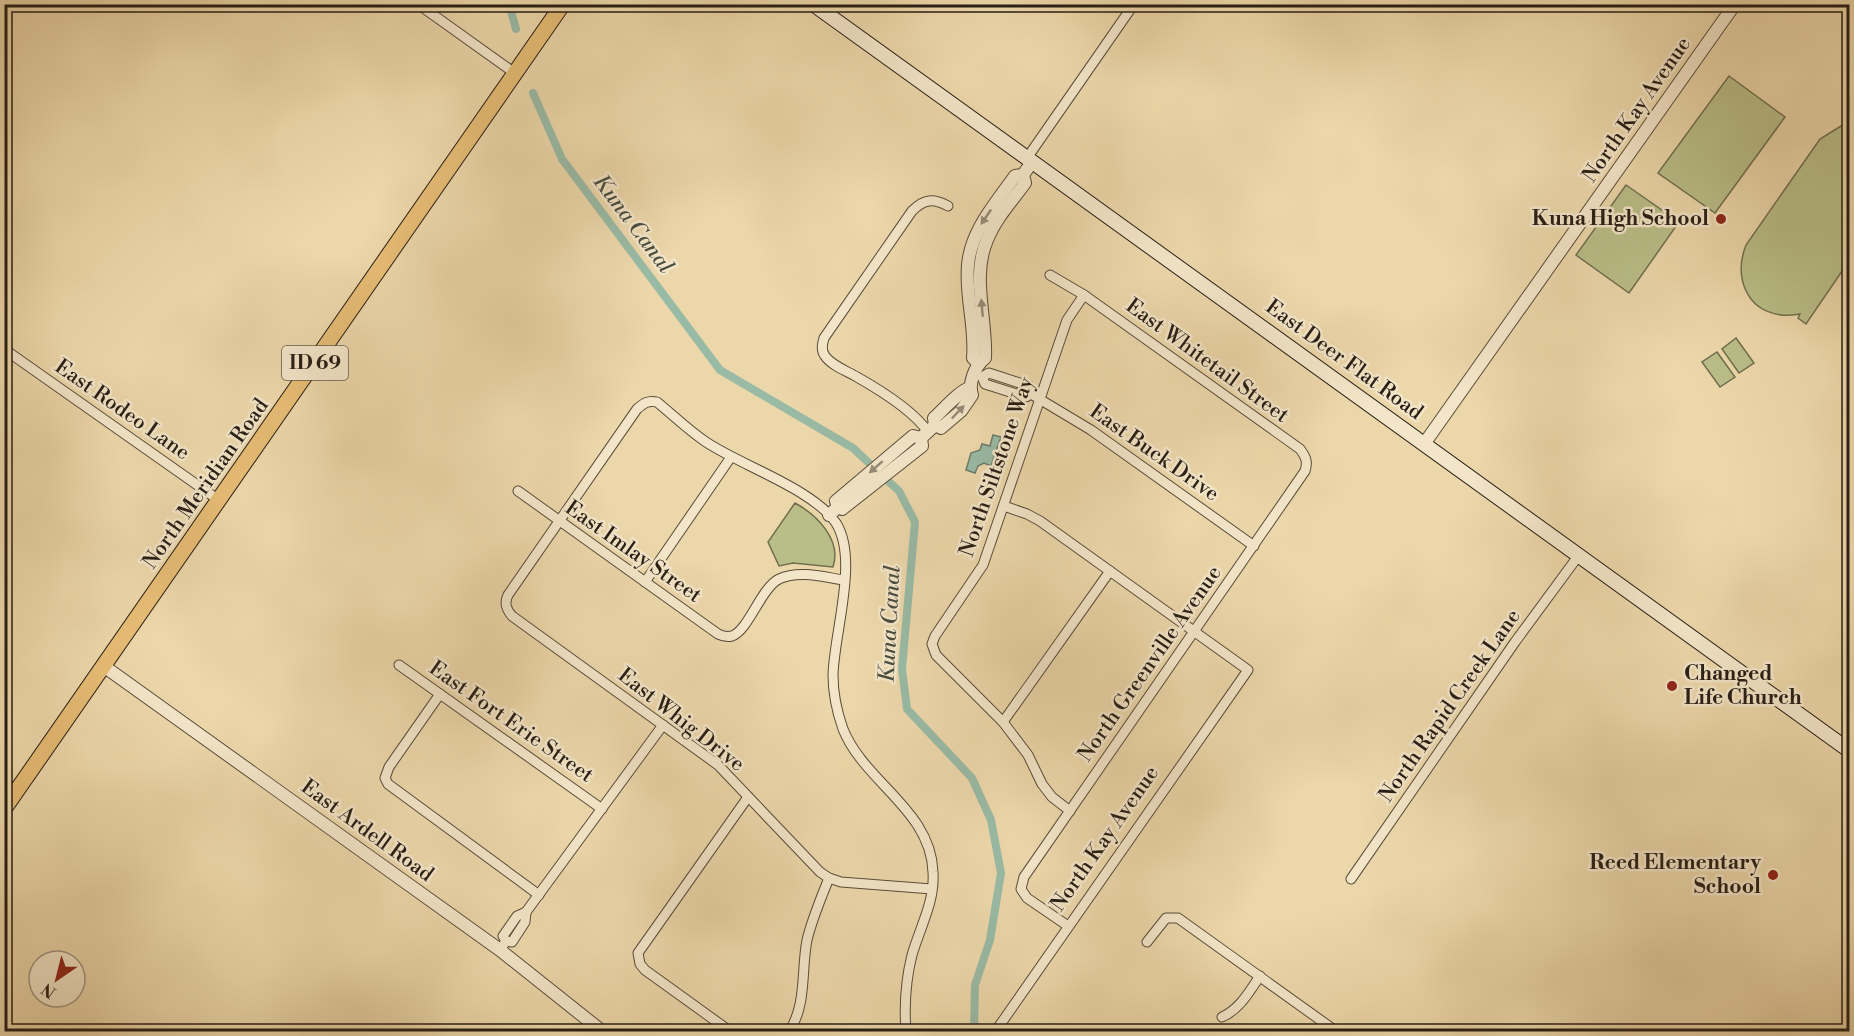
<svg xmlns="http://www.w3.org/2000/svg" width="1854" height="1036" font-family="'Libre Bodoni',serif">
<rect width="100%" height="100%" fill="#ecd7aa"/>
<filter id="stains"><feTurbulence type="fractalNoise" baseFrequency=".00333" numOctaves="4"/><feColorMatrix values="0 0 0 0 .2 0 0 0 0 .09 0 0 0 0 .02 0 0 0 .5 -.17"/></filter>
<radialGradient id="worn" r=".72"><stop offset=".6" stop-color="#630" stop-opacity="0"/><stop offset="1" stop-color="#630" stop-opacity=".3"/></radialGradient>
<g fill="#b9be88" stroke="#706e4e" stroke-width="1.5">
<polygon points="1729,76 1785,117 1715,213 1658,173"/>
<path d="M1849 124V261L1806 324 1798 318 1800 314C1794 315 1787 316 1781 315 1745 310 1734 276 1746 245L1820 139 1841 126Z"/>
<polygon points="1626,185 1679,222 1629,293 1576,255"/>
<polygon points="1736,338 1754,363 1739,373 1722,349"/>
<polygon points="1717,352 1735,377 1720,387 1702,362"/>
<path d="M795 503C817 515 842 540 833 567L793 563 779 566 768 542Z"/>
</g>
<polygon fill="#99baa5" stroke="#6b7c6b" stroke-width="1.5" points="993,435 1001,437 991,466 984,463 978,466 975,473 966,470 971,453 980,450 982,444 990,446"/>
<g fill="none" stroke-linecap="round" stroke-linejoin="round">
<g stroke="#99baa5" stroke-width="8">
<polyline points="509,4 516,29"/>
<polyline points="533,93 562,159 720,370 853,448 870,464"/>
<polyline points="888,481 899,491 915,522 902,669 907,709 972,778 991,820 1001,873 990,940 975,985 974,1032"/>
</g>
<defs>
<g id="minor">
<polyline points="418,4 516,74"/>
<polyline points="828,16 836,4"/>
<polyline points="1027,158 1134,4"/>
<path d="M1050 275 1084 295 1300 449C1306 457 1308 462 1305 471L1024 877 1021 889 1027 898 1068 926"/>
<polyline points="4,349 220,501"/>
<polygon points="989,373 1029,386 1031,394 1026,397 985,384 982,377"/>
<polyline points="1031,394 1091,430 1254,546"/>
<path d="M928 432C913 410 880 390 857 377 847 371 832 366 825 356 821 350 822 345 824 338L912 211C924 199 933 198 948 206"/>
<path d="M518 491 718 634C722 636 727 637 732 636 748 631 761 588 779 579 799 570 823 577 844 580"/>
<polyline points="645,582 731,457"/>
<polyline points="399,665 602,809"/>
<polyline points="440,694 389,767 385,778 388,784 539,895"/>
<polyline points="1003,722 1110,571"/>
<polyline points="1070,811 1052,797 1042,784 1028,755 1003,722 936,655 932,644 935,636 983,565 1067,320 1084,295"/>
<polyline points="1351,879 1515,642 1579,555"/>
<polyline points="526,912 663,725"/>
<polyline points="1147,942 1166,918 1178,918 1337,1032"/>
<polyline points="500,950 506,941 512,942 525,922 526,912 517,916 503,936 506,941"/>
<path d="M1222 1017C1240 1009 1249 992 1260 976"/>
<polyline points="731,1032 645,970 640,964 638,953 748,797"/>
<path d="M789 1032C807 1004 801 971 807 940 812 919 821 898 829 878"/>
<path d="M906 1032C904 1006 906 979 912 955 920 927 935 902 933 872 931 810 864 782 843 729 837 712 833 693 833 675 834 633 859 559 836 523 813 489 742 466 706 442 688 430 673 415 657 402 648 400 644 403 637 409L508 595C504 603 506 609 512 616L718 765 820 872 829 878 841 882 932 889"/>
<polyline points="995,1032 1248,670 1040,521 1027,514 1004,506"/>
</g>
<g id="tertiary">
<path d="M978 363 973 358C976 327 965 296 968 265 971 230 996 203 1015 176L1023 175"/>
<path d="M935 425 941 428 961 411 972 395C968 383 975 366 985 358 987 319 971 277 987 240 995 219 1012 201 1025 183L1023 175 1032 162"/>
<polyline points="1424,444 1735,4"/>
<polyline points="838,507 836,501 913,436 921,438"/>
<path d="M829 515 838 507 842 509 922 446 921 438 935 425 934 418C943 410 960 390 970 388"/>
<polyline points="105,667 500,950 603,1032"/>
</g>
<polyline id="secondary" points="813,4 1850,751"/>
<polyline id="primary" points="4,809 563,4"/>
</defs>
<use href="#minor" stroke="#584c3a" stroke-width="11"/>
<use href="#tertiary" stroke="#584c3a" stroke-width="14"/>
<use href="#secondary" stroke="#271e15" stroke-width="16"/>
<use href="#primary" stroke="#271e15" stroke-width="17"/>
<use href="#minor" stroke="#f3e5c8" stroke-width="9"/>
<use href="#tertiary" stroke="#f3e5c8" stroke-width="12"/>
<use href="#secondary" stroke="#f3e5c8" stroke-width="14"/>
<use href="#primary" stroke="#e6bc75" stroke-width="15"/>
</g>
<defs><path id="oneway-solid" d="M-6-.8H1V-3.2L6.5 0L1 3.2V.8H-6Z" transform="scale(1.5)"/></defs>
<g fill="#978b77">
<use href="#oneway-solid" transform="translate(986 217) rotate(124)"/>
<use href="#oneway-solid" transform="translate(982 308) rotate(-95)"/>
<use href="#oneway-solid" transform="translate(958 412) rotate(-46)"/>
<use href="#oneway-solid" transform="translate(876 467) rotate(139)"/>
</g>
<g fill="#8f2418" stroke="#f3e5c8" stroke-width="2">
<circle cx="1721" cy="219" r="6"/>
<circle cx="1672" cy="686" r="6"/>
<circle cx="1773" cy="875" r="6"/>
</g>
<g text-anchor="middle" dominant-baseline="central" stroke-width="5" stroke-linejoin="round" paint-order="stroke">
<rect fill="#f3e5c8" stroke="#645a4b" stroke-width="1.5" x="282" y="346" width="66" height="34" rx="4.5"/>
<g font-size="20" font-weight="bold" fill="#271e15">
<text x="315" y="363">ID 69</text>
</g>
<g font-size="21" fill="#271e15" stroke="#f3e5c8">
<text transform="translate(1637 110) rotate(-55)">North Kay Avenue</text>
<text transform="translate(1344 360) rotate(36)">East Deer Flat Road</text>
<text transform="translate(1207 361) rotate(36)">East Whitetail Street</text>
<text transform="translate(122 410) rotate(35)">East Rodeo Lane</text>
<text transform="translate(1154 453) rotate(35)">East Buck Drive</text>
<text transform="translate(997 467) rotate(-71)">North Siltstone Way</text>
<text transform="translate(206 484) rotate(-55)">North Meridian Road</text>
<text transform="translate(633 552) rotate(35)">East Imlay Street</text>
<text transform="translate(1150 664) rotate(-55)">North Greenville Avenue</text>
<text transform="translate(1450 706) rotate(-55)">North Rapid Creek Lane</text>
<text transform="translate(681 720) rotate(38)">East Whig Drive</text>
<text transform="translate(511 722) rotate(35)">East Fort Erie Street</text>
<text transform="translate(367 831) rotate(36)">East Ardell Road</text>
<text transform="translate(1105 839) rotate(-55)">North Kay Avenue</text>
</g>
<g font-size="21" font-weight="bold" fill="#271e15" stroke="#f3e5c8" text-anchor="end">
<text x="1709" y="219">Kuna High School</text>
<text x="1684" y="674" text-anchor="start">Changed<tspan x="1684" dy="24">Life Church</tspan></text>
<text x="1761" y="863">Reed Elementary<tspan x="1761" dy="24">School</tspan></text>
</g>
<g font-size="22" font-style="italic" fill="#494d40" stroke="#f3e5c8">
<text transform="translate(633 224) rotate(53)">Kuna Canal</text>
<text transform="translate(890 624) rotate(-87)">Kuna Canal</text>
</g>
</g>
<rect width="1854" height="1036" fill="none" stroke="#ecd7aa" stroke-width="24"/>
<rect x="6" y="6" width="1842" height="1024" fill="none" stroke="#271e15" stroke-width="3"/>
<rect x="12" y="12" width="1830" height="1012" fill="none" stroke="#271e15" stroke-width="1.5"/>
<g transform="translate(57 979) rotate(215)"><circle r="28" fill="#f3e5c8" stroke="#a19580" stroke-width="1.5"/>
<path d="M0-4.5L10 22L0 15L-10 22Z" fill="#8f2418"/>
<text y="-9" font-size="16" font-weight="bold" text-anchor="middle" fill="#271e15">N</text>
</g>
<rect width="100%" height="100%" filter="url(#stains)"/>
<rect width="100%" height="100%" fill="url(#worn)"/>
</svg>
